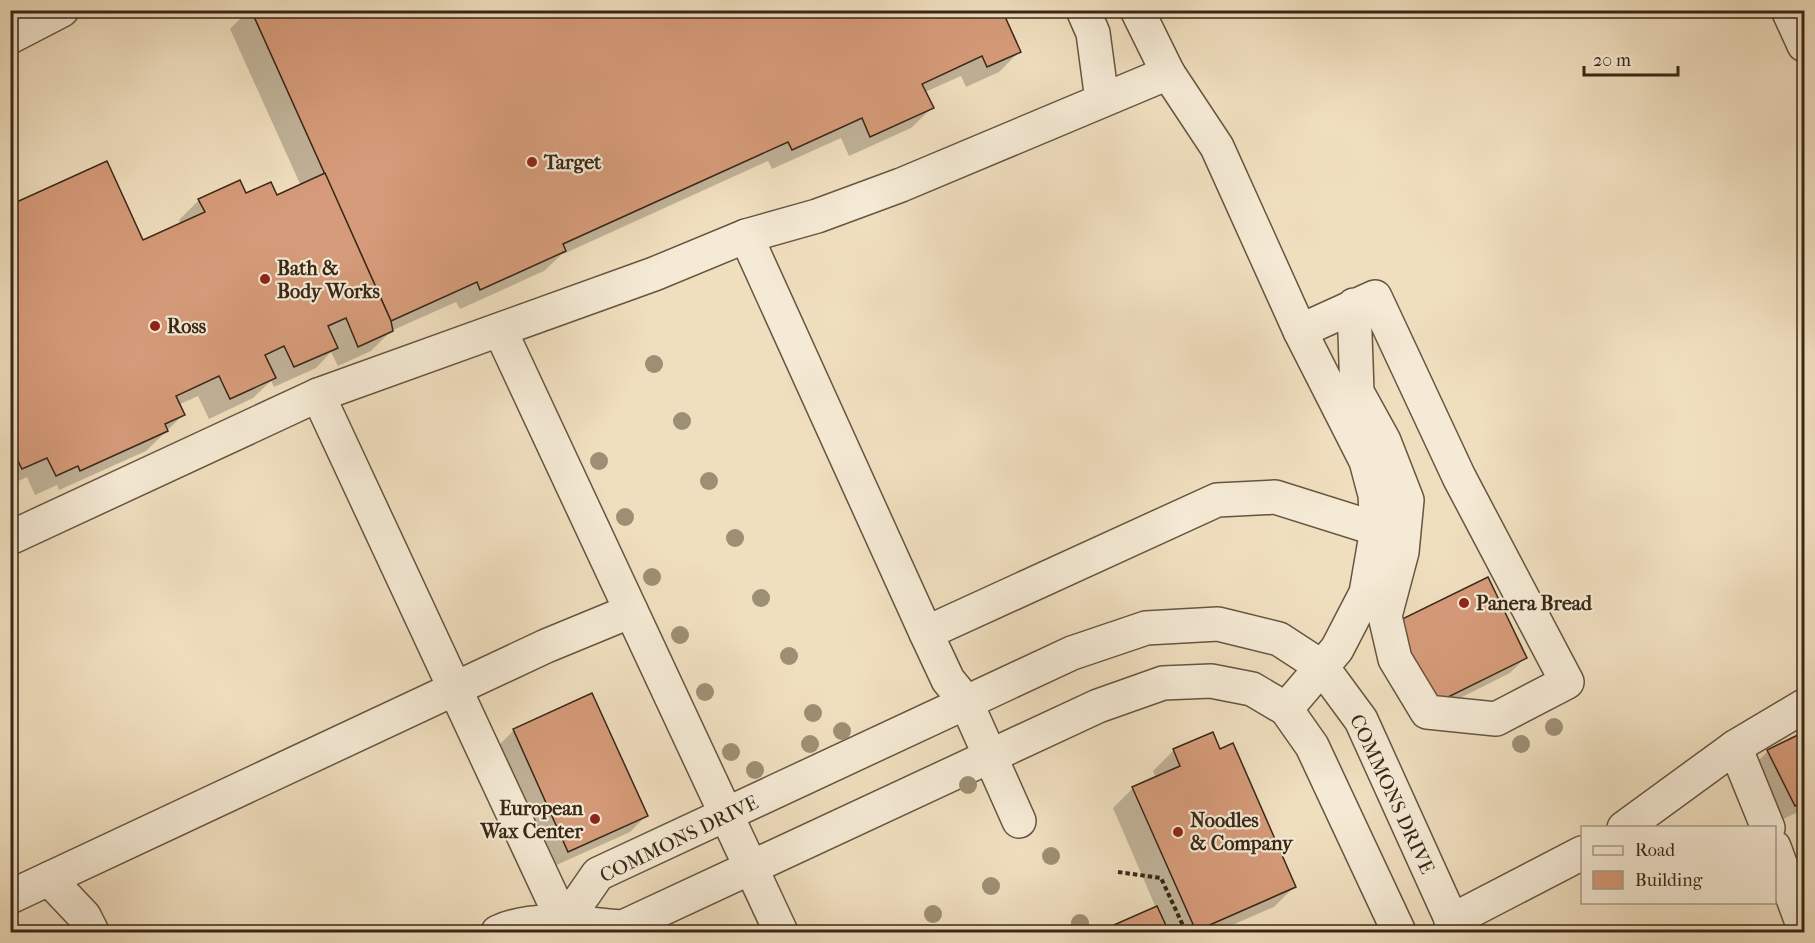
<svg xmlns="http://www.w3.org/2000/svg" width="1815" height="943" font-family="'IM FELL French Canon',serif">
<rect width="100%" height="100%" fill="#f0dfbf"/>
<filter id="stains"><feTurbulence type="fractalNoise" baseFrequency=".00333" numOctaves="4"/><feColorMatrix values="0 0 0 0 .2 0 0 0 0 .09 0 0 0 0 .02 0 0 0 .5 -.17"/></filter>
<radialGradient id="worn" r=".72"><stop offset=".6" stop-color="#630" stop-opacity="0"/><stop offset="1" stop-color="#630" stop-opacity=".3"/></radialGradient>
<g fill="#0003">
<polygon points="249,10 1001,10 1019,52 999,72 966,87 961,76 925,92 932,108 911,128 849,156 841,138 772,169 768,161 561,255 544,271 460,309 456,302 391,331 371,351 338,366 331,352 316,368 274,387 271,381 253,398 209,419 198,396 178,405 183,415 146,451 59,490 57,485 35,495 27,477 10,485 10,207 143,242 181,225 179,220 199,200 245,195 276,197 301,186 230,29"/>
<polygon points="1379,641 1526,657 1510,673 1418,719"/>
<polygon points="514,730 646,816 630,832 552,867 498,746"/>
<polygon points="1804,734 1804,809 1779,821 1752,767 1768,751"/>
<polygon points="1174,750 1220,751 1294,887 1274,907 1216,932 1102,932 1156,908 1113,808 1133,788 1156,778 1153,771"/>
</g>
<g fill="#d69b7a" stroke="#382716" stroke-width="1.5">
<polygon points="251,10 1002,10 1021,52 987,67 982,56 922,84 934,108 870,137 862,118 792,150 788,142 563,244 566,251 480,290 477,282 391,321"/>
<polygon points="107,161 143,240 205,212 198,199 240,180 246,193 271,182 277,195 325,173 391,321 393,331 358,347 346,318 328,326 338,348 294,367 284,346 265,355 276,378 230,399 219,376 176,396 185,415 165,424 168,431 80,471 78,466 56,476 47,458 22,469 17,459 10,462 10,205"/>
<polygon points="1488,577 1527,658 1434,704 1394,623"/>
<polygon points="592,693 648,816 568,852 513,729"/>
<polygon points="1213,732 1220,749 1233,743 1296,887 1196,931 1132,787 1180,766 1173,749"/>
<polygon points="1804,732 1804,802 1795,806 1767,750"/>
<polygon points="1157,906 1169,932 1098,932"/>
</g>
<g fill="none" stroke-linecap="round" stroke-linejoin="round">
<defs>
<g id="minor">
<polyline points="1083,10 1093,33 1102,100"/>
<polyline points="1137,10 1168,73 1217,147 1300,331 1366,461 1375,495 1377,529 1366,593 1337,649 1286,709"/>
<polyline points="1788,10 1804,45"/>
<polyline points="10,37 62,10"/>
<polyline points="746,236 926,633 948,680 966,702 1019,821"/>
<polyline points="500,330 781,932"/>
<polyline points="1300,331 1375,297 1459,477 1567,682 1496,719 1427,712 1395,659 1385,616 1402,552 1407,500 1384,441 1357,392 1354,305"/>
<polyline points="318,395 564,923"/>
<polyline points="10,538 318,395 654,274 746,236 817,216 901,185 1168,73"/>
<polyline points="926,633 1217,500 1275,497 1377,529"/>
<polyline points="1735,747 1804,706"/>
<polyline points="1624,828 1735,747 1768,828"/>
<polyline points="1774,847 1804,928"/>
<polyline points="49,879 84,916 92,932"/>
<polyline points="10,897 546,646 631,611"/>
<polyline points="1451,921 1582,853"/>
<polyline points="564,923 598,874 1072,653 1146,628 1218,624 1279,639 1322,667 1361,720 1457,932"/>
<path d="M498 932C535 915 583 924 623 927L1098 706 1163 683 1211 681 1252 689 1286 709 1312 746 1399 932"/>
</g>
</defs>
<use href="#minor" stroke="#665540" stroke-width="36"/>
<g stroke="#382716" stroke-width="4" stroke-dasharray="4.5 3" stroke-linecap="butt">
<polyline points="1118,872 1161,878 1186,932"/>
<polyline points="1210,932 1220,928 1229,932"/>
</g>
<use href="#minor" stroke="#f5ead5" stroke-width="33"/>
</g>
<g fill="#9d8f73">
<circle cx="654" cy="364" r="9"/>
<circle cx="682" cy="421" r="9"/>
<circle cx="599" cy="461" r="9"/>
<circle cx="709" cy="481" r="9"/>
<circle cx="625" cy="517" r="9"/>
<circle cx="735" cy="538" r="9"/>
<circle cx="652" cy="577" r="9"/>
<circle cx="761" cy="598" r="9"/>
<circle cx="680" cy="635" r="9"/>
<circle cx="789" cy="656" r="9"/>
<circle cx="705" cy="692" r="9"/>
<circle cx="813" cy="713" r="9"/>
<circle cx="1554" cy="727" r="9"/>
<circle cx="842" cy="731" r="9"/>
<circle cx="810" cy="744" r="9"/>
<circle cx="1521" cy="744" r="9"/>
<circle cx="731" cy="752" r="9"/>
<circle cx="755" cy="770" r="9"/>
<circle cx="968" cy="785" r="9"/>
<circle cx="1051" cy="856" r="9"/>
<circle cx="991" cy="886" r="9"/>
<circle cx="933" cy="914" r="9"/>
<circle cx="1080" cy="923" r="9"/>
</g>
<g fill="#8f2418" stroke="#f5ead5" stroke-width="2">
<circle cx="532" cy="162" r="6"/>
<circle cx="265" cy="279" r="6"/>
<circle cx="155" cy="326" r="6"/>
<circle cx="1464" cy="603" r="6"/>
<circle cx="595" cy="819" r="6"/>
<circle cx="1178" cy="832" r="6"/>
</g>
<g text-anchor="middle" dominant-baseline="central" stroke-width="4.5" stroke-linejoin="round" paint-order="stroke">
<g font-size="20" font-weight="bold" fill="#382716" stroke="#f5ead5" text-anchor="start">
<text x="544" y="162">Target</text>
<text x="277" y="268">Bath &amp;<tspan x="277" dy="23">Body Works</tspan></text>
<text x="167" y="326">Ross</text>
<text x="1476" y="603">Panera Bread</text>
<text x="583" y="808" text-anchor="end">European<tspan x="583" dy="23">Wax Center</tspan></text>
<text x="1190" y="820">Noodles<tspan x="1190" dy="23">&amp; Company</tspan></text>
</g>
<g font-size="20" fill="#382716" stroke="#f5ead5">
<text transform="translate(1392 794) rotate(65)">COMMONS DRIVE</text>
<text transform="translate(679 839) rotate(-26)">COMMONS DRIVE</text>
</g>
</g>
<rect width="1815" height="943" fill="none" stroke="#f0dfbf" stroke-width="36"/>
<rect x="12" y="12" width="1791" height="919" fill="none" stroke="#382716" stroke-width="3"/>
<rect x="18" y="18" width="1779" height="907" fill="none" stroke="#382716" stroke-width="1.5"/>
<rect x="1581" y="826" width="195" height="78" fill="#f5ead5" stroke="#a99c89" stroke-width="1.5"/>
<rect x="1593" y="846" width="30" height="9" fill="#f5ead5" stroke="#a99c89" stroke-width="1.5"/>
<text x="1635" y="856" font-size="18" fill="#382716">Road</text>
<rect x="1593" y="871" width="30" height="18" fill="#d69b7a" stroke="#a99c89" stroke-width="1.5"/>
<text x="1635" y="886" font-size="18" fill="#382716">Building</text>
<path d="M1584 66v9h94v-9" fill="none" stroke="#382716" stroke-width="3"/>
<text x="1593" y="66" font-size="18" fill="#382716" stroke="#f5ead5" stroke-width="4.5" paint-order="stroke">20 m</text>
<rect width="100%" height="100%" filter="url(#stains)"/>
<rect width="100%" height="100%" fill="url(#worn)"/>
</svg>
